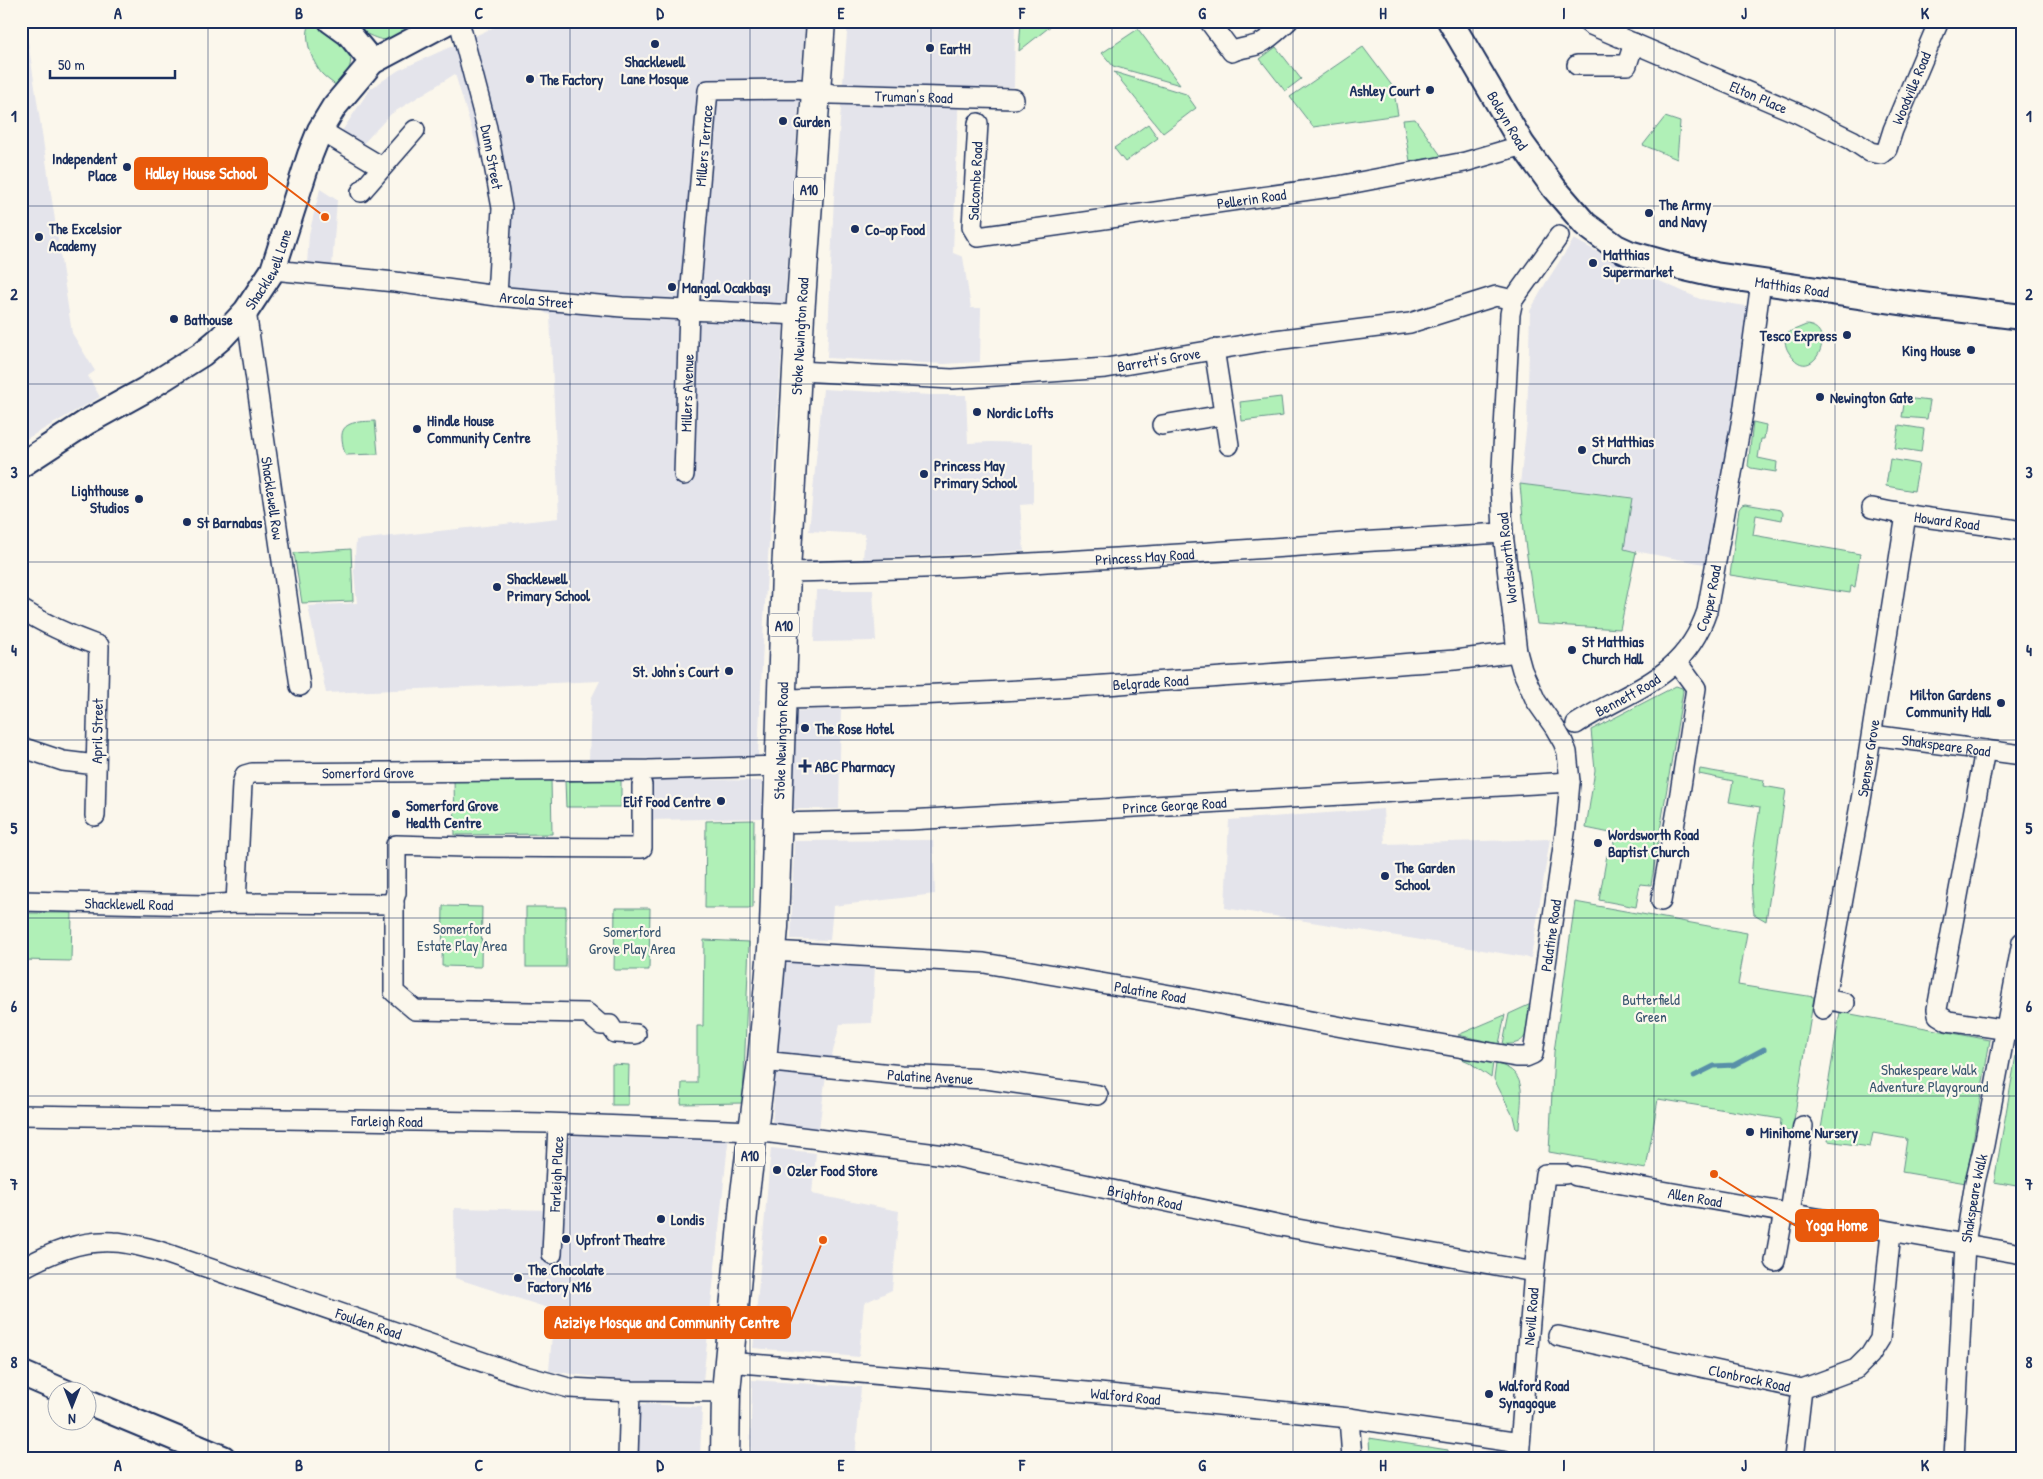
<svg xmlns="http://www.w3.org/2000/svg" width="2043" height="1479" font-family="'Patrick Hand',sans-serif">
<rect width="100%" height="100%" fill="#fbf7ec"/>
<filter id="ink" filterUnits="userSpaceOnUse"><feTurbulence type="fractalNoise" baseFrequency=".02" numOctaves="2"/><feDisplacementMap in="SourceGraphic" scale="10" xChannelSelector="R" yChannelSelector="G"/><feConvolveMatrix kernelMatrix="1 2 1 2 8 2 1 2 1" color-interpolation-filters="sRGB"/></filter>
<g filter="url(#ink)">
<g fill="#e4e4eb">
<polygon points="21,21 25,21 72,333 95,371 88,376 100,397 21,442"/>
<polygon points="508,21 805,21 786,284 764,619 758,756 589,760 591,699 600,681 326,693 308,606 357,603 354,572 356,540 559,518 550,315 490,286 496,208 455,74 391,114 360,147 340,134 370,89 399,70"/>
<polygon points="848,21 1015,21 1014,87 959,87 953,253 963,257 971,308 981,308 980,362 944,364 827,358 834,196"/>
<polygon points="320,189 337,200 332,267 307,265 309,234"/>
<polygon points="1574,239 1608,258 1700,299 1759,308 1715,566 1624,549 1631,497 1520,484 1527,422 1530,311 1545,284"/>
<polygon points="823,389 931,395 966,395 968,443 991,442 1033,443 1033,504 1020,505 1024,551 863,559 865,534 809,531"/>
<polygon points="816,590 873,590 876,641 814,642"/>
<polygon points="841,709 839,809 791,809 795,711"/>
<polygon points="647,778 762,781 763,818 647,820"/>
<polygon points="1383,809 1385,844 1550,839 1531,958 1225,908 1229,820"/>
<polygon points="933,840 935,894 833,906 830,940 791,939 794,841"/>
<polygon points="782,962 875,965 872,1023 840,1024 825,1082 819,1129 772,1126"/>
<polygon points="729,1134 703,1381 626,1381 549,1371 554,1310 455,1278 454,1208 551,1210 552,1136"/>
<polygon points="771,1148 816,1153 812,1194 899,1211 892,1290 864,1303 859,1357 753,1348"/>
<polygon points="752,1380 861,1387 855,1458 750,1458"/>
<polygon points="625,1403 702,1407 700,1458 623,1458"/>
</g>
<g fill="#b0f0b7" stroke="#66908a">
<path d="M355 21H400L412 31C385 44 383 42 357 29Z"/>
<polygon points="1021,21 1053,21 1052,25 1019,51"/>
<path d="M311 22 345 44C357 60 348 73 338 87 333 83 327 79 322 74 312 62 302 36 311 22Z"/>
<polygon points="1138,29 1180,85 1113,66 1102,53"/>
<polygon points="1276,47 1301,79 1285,91 1260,59"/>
<polygon points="1363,47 1393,87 1398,115 1313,127 1290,97"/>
<polygon points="1114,72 1186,94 1196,108 1163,133"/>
<polygon points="1665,117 1680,122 1677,159 1643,145"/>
<polygon points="1415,119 1442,157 1410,161 1403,120"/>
<polygon points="1148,124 1158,138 1125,162 1114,148"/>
<path d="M1806 325C1838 327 1815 381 1794 359 1788 352 1785 348 1785 338L1789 332Z"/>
<polygon points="1281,397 1283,416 1242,421 1240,402"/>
<polygon points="1905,398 1930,401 1927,419 1902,417"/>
<path d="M375 421 378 454 346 455C343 450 343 445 342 439 340 420 361 422 375 421Z"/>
<polygon points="1753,422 1766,425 1764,439 1761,439 1758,458 1777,462 1776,472 1751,468 1748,466"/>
<polygon points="1899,425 1924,429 1921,452 1895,448"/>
<polygon points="1890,459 1919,464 1914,491 1886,486"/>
<polygon points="1520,484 1632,498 1624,549 1636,552 1620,629 1537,624 1525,542"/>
<polygon points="1745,504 1781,510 1783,513 1782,520 1756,515 1753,535 1860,554 1855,587 1851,586 1850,593 1730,575 1739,509 1742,505"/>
<polygon points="351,549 353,601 302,603 294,553"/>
<polygon points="1676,686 1682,688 1683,691 1651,885 1640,884 1636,907 1599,900 1607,855 1612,856 1615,834 1586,828 1595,770 1591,730"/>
<path d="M1700 769 1764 780 1763 786 1786 790 1766 921 1754 914C1748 874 1754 847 1760 807L1729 802 1733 781 1699 774Z"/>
<polygon points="454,779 551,779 552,834 455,835"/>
<polygon points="621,780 621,807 566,807 565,781"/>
<polygon points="754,820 753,908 705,908 706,821"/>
<polygon points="1575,902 1747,933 1738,985 1814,997 1792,1132 1780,1130 1781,1119 1658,1099 1646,1169 1549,1152 1554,1052"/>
<polygon points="443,906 482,907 481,967 442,966"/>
<rect x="526" y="907" width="40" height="60"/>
<polygon points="615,908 650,908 649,970 614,970"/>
<polygon points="21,913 72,913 71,961 21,960"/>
<polygon points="704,940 749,942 743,1103 681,1104 682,1083 697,1083 697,1026 703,1026"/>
<path d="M1533 1003C1530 1023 1531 1047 1503 1044L1509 1014Z"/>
<polygon points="1840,1012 1990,1040 1966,1183 1902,1172 1907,1139 1873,1133 1870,1147 1828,1141 1830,1130 1821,1129"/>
<polygon points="1505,1015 1499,1044 1458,1035"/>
<polygon points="2018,1044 2022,1044 2022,1187 1994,1182"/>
<polygon points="1455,1056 1493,1062 1491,1078 1469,1062"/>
<polygon points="612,1064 629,1065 628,1105 612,1105"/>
<path d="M1496 1064C1531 1071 1520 1102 1519 1129H1516L1513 1116 1494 1079Z"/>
<polygon points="1369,1438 1448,1450 1448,1458 1370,1458"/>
</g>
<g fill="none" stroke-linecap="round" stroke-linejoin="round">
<polyline stroke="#5890a8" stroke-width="5" points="1694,1076 1714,1066 1734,1065 1764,1049"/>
<defs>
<g id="minor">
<path id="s1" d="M459 21 487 128 502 208 497 296"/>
<path d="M1209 21 1232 52C1241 47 1250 48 1259 44 1270 39 1279 29 1288 21"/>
<path id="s2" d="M1586 21 1591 25 1797 113 1852 140 1870 152 1881 154 1887 149 1893 130 1939 21"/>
<polyline points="1577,65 1627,65 1634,43"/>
<path id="s3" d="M978 123 972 227 978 237 1338 186 1465 162 1513 148 1522 144"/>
<polyline points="320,130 382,167"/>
<polyline points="361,192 415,130"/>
<path id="s4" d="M273 270 395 282 497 296 622 307 800 315"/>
<path id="s5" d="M246 311 300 686"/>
<polyline points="1214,349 1229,445"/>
<path id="s6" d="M798 371 952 379 1106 368 1267 341 1410 323 1496 296 1513 300"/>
<polyline points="1162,425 1223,415"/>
<path id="s7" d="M684 475 689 309 708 90 799 89 833 94 1014 99"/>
<path id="s8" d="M1872 508C1921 519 1972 522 2022 531"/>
<path id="s9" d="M786 572C1025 568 1264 547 1503 533"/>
<path d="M21 609C46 625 71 636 99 646L95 816"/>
<path id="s10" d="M782 699C1007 695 1231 676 1455 660L1517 652"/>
<path id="s11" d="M1576 724C1630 689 1684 680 1707 611L1743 413 1761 282"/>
<path id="s12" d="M1872 735 2022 755"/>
<polyline points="21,747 63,761 96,765"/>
<polyline points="1985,750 1937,1009 1938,1015 1948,1021 2022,1032"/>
<path id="s13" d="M777 823 909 820 1570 782"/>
<path id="s14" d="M21 901 203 905 236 903 394 904"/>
<polyline points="1661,901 1680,793 1696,688 1677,662"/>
<path id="s15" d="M236 903 242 784 245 775 252 773 648 770 778 766"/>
<path id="s16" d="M772 951 984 963 1188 998 1358 1030 1516 1057H1526L1533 1054 1566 826 1570 782 1567 752 1563 742 1555 728 1536 701 1522 670 1517 652 1503 533 1501 487 1510 314 1513 300 1559 236"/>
<polyline points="1825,999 1845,1003"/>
<path id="s17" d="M1823 1009 1862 794 1906 515"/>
<polyline points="636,1034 615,1033 610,1025 601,1025 587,1013 415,1010 394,992 394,899 396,893 396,845 465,847 642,848 642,785"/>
<path id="s18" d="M762 1061 902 1075 986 1079 1098 1095"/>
<path id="s19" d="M21 1115 547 1123 754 1131 953 1156 1281 1226 1534 1272"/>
<path id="s20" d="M1576 1176 2022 1254"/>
<polyline points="1790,1213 1803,1126"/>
<path id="s21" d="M552 1254 558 1124"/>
<polyline points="1775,1261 1784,1212"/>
<path id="s22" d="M21 1269C50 1253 80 1240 113 1242 127 1242 142 1247 156 1250L518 1374 569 1388 630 1391 726 1392"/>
<path id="s23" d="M1558 1336 1802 1389 1856 1369 1870 1355 1880 1339 1891 1232"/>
<path id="s24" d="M728 1362 1099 1393 1349 1418 1520 1443"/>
<polyline points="1349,1418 1352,1458"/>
<polyline points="628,1458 630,1391"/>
<path id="s25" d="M1519 1458 1534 1272 1545 1174H1565"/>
<polyline points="1794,1458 1802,1389"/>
<path id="s26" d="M1954 1458 1965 1244 1975 1182 1984 1145 2022 942"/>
</g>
<g id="tertiary">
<polyline points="331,21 349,34 372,62"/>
<path id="s27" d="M1450 21 1522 144 1554 188 1585 224 1616 247 1629 253 1672 265 1715 275 1906 303 2022 317"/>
<path id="s28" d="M21 465 87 422 145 390 202 354 221 338 246 311 273 270 310 155 320 130 334 107 372 62 449 21"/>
<polyline points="21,1373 65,1392"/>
<polyline points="88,1402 223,1458"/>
</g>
<g id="trunk">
<path id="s29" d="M725 1458 726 1392 745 1193 762 1061 774 927 786 572 800 315 821 21"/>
</g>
</defs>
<use href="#minor" stroke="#1b2f5e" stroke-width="22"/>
<use href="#tertiary" stroke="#1b2f5e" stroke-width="28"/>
<use href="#trunk" stroke="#1b2f5e" stroke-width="31"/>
<use href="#minor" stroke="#fbf7ec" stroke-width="19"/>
<use href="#tertiary" stroke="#fbf7ec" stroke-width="24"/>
<use href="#trunk" stroke="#fbf7ec" stroke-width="28"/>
</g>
</g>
<path fill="none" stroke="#1b2f5e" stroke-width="1" stroke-opacity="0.55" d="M208 21V1458M389 21V1458M570 21V1458M750 21V1458M931 21V1458M1112 21V1458M1293 21V1458M1473 21V1458M1654 21V1458M1835 21V1458M21 206H2022M21 384H2022M21 562H2022M21 740H2022M21 918H2022M21 1096H2022M21 1274H2022"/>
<g fill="#1b2f5e" stroke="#fbf7ec" stroke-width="2">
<circle cx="655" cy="44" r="5"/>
<circle cx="930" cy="48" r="5"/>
<circle cx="530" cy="79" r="5"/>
<circle cx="1430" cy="90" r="5"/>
<circle cx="783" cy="121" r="5"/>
<circle cx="127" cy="167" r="5"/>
<circle cx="1649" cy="213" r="5"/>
<circle cx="855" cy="229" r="5"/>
<circle cx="39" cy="237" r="5"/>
<circle cx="1593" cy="263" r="5"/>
<circle cx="672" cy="287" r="5"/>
<circle cx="174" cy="319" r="5"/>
<circle cx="1847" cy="335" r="5"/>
<circle cx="1971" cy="350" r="5"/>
<circle cx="1820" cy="397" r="5"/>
<circle cx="977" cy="412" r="5"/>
<circle cx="417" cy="429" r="5"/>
<circle cx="1582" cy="450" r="5"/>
<circle cx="924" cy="474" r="5"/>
<circle cx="139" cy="499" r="5"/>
<circle cx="187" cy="522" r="5"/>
<circle cx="497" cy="587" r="5"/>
<circle cx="1572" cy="650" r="5"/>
<circle cx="729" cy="671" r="5"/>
<circle cx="2001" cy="703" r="5"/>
<circle cx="805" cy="728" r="5"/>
<path d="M802.5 758.5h5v5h5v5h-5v5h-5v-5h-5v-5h5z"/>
<circle cx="721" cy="801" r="5"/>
<circle cx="396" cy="814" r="5"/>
<circle cx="1598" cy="843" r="5"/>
<circle cx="1385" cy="876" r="5"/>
<circle cx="1750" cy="1132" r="5"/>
<circle cx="777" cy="1170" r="5"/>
<circle cx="661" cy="1219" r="5"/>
<circle cx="566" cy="1239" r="5"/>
<circle cx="518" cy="1278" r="5"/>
<circle cx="1489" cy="1394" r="5"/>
</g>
<g text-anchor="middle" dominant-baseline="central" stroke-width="4.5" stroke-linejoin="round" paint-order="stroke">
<g fill="#fbf7ec" stroke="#5e6b89" stroke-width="1">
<rect x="794" y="177.5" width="30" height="23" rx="4"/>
<rect x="769" y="613.5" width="30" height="23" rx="4"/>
<rect x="735" y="1143.5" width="30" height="23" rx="4"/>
</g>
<g font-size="14" font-weight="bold" fill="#1b2f5e">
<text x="809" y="189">A10</text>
<text x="784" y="625">A10</text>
<text x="750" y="1155">A10</text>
</g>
<g font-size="15" font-weight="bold" fill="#1b2f5e" stroke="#fbf7ec" text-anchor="start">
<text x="940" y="48">EartH</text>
<text x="655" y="61" text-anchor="middle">Shacklewell<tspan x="655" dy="17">Lane Mosque</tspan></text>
<text x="540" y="79">The Factory</text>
<text x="1420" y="90" text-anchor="end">Ashley Court</text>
<text x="793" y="121">Gurden</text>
<text x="117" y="158" text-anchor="end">Independent<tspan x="117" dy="17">Place</tspan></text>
<text x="1659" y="204">The Army<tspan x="1659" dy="17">and Navy</tspan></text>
<text x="49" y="228">The Excelsior<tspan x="49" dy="17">Academy</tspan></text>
<text x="865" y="229">Co-op Food</text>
<text x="1603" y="254">Matthias<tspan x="1603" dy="17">Supermarket</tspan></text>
<text x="682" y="287">Mangal Ocakbaşı</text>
<text x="184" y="319">Bathouse</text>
<text x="1837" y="335" text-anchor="end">Tesco Express</text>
<text x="1961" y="350" text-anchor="end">King House</text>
<text x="1830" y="397">Newington Gate</text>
<text x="987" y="412">Nordic Lofts</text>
<text x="427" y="420">Hindle House<tspan x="427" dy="17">Community Centre</tspan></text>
<text x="1592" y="441">St Matthias<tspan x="1592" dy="17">Church</tspan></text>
<text x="934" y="465">Princess May<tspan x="934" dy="17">Primary School</tspan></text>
<text x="129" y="490" text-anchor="end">Lighthouse<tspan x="129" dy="17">Studios</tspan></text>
<text x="197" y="522">St Barnabas</text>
<text x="507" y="578">Shacklewell<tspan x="507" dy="17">Primary School</tspan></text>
<text x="1582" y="641">St Matthias<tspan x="1582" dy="17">Church Hall</tspan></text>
<text x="719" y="671" text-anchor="end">St. John's Court</text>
<text x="1991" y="694" text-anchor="end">Milton Gardens<tspan x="1991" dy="17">Community Hall</tspan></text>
<text x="815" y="728">The Rose Hotel</text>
<text x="815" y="766">ABC Pharmacy</text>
<text x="711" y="801" text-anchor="end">Elif Food Centre</text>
<text x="406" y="805">Somerford Grove<tspan x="406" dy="17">Health Centre</tspan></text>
<text x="1608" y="834">Wordsworth Road<tspan x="1608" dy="17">Baptist Church</tspan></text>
<text x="1395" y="867">The Garden<tspan x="1395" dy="17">School</tspan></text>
<text x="1760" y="1132">Minihome Nursery</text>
<text x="787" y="1170">Ozler Food Store</text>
<text x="671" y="1219">Londis</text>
<text x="576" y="1239">Upfront Theatre</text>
<text x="528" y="1269">The Chocolate<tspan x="528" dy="17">Factory N16</tspan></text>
<text x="1499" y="1385">Walford Road<tspan x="1499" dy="17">Synagogue</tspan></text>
</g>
<g font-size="15" fill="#1b2f5e" stroke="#fbf7ec">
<text stroke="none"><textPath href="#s2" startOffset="398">Woodville Road</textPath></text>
<text stroke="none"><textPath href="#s7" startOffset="592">Truman's Road</textPath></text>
<text stroke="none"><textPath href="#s2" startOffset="189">Elton Place</textPath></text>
<text stroke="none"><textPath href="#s27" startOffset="115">Boleyn Road</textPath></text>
<text stroke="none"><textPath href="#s7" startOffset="330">Millers Terrace</textPath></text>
<text stroke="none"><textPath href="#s1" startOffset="140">Dunn Street</textPath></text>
<text transform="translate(975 181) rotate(-87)">Salcombe Road</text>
<text stroke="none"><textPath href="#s3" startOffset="392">Pellerin Road</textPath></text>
<text stroke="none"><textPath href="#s28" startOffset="322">Shacklewell Lane</textPath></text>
<text stroke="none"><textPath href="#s27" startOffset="464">Matthias Road</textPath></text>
<text stroke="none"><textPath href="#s4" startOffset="265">Arcola Street</textPath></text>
<text stroke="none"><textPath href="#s29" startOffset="1125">Stoke Newington Road</textPath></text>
<text stroke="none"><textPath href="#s6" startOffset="362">Barrett's Grove</textPath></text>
<text stroke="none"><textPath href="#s7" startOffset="82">Millers Avenue</textPath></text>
<text stroke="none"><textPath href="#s5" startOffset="189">Shacklewell Row</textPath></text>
<text stroke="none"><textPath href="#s8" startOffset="76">Howard Road</textPath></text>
<text stroke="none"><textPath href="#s9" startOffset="359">Princess May Road</textPath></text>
<text transform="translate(1507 558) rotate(-96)">Wordsworth Road</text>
<text stroke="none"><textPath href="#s11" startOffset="191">Cowper Road</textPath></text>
<text stroke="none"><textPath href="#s10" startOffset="369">Belgrade Road</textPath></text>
<text stroke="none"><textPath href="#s11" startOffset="59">Bennett Road</textPath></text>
<text transform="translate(97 731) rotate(-89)">April Street</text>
<text stroke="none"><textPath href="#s29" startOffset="720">Stoke Newington Road</textPath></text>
<text stroke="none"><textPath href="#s12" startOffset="75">Shakspeare Road</textPath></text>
<text stroke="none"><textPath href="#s17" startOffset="255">Spenser Grove</textPath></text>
<text stroke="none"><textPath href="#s15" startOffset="252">Somerford Grove</textPath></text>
<text stroke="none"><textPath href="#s13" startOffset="398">Prince George Road</textPath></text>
<text stroke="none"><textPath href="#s14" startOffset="108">Shacklewell Road</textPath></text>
<text stroke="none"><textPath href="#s16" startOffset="890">Palatine Road</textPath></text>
<text stroke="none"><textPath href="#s16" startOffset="381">Palatine Road</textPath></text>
<text stroke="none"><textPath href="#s18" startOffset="169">Palatine Avenue</textPath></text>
<text stroke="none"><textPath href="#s19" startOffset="366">Farleigh Road</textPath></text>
<text stroke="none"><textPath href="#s21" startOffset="80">Farleigh Place</textPath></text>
<text stroke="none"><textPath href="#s19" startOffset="1130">Brighton Road</textPath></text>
<text stroke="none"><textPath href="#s20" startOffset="121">Allen Road</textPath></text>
<text stroke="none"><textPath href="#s26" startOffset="261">Shakspeare Walk</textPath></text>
<text stroke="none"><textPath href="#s25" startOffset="142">Nevill Road</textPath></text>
<text stroke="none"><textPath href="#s22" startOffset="366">Foulden Road</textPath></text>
<text stroke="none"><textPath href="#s23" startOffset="196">Clonbrock Road</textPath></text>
<text stroke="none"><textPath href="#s24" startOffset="399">Walford Road</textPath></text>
</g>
<g font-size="15" fill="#395670" stroke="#fbf7ec">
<text x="462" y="928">Somerford<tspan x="462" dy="17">Estate Play Area</tspan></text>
<text x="632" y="931">Somerford<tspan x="632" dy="17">Grove Play Area</tspan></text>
<text x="1651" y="999">Butterfield<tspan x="1651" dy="17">Green</tspan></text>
<text x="1929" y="1069">Shakespeare Walk<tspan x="1929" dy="17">Adventure Playground</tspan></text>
</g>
</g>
<path fill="none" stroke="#e8590c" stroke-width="2" d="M325 217L267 173M1714 1174L1796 1226M823 1240L790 1323"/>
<g fill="#e8590c" stroke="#fbf7ec" stroke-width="2">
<circle cx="325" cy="217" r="5"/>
<circle cx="1714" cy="1174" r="5"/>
<circle cx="823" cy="1240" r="5"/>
</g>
<g fill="#e8590c" stroke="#e8590c" stroke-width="2">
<rect x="135" y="158" width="132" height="31" rx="5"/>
<rect x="1796" y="1210" width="82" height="31" rx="5"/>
<rect x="545" y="1307" width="245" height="31" rx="5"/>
</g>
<g font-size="16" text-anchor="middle" font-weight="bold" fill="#fff">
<text x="201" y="179">Halley House School</text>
<text x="1837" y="1231">Yoga Home</text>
<text x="667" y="1328">Aziziye Mosque and Community Centre</text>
</g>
<rect width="2043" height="1479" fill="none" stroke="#fbf7ec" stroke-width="55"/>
<g transform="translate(72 1406) rotate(180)"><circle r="24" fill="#fbf7ec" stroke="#a1a7b3"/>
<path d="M0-4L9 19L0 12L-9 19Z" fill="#1b2f5e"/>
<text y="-8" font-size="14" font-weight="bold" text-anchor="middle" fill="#1b2f5e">N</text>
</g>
<path d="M50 70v8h125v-8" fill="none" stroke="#1b2f5e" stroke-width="2.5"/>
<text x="58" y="70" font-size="15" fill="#1b2f5e" stroke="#fbf7ec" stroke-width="4" paint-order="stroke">50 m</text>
<rect x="28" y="28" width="1988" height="1424" fill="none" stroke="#1b2f5e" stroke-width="2"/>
<g font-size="16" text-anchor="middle" font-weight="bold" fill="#1b2f5e">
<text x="118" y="19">A</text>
<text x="299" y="19">B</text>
<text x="479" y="19">C</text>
<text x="660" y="19">D</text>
<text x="841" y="19">E</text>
<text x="1022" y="19">F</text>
<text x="1202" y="19">G</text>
<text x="1383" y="19">H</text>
<text x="1564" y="19">I</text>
<text x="1744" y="19">J</text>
<text x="1925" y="19">K</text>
<text x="14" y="122">1</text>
<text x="2029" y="122">1</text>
<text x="14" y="300">2</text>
<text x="2029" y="300">2</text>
<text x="14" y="478">3</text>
<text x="2029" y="478">3</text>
<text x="14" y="656">4</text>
<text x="2029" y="656">4</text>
<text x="14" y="834">5</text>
<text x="2029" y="834">5</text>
<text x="14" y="1012">6</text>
<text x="2029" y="1012">6</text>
<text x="14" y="1190">7</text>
<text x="2029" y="1190">7</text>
<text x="14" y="1368">8</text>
<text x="2029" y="1368">8</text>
<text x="118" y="1471">A</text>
<text x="299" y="1471">B</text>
<text x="479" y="1471">C</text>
<text x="660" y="1471">D</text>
<text x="841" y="1471">E</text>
<text x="1022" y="1471">F</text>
<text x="1202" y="1471">G</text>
<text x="1383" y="1471">H</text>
<text x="1564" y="1471">I</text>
<text x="1744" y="1471">J</text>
<text x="1925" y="1471">K</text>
</g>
</svg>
